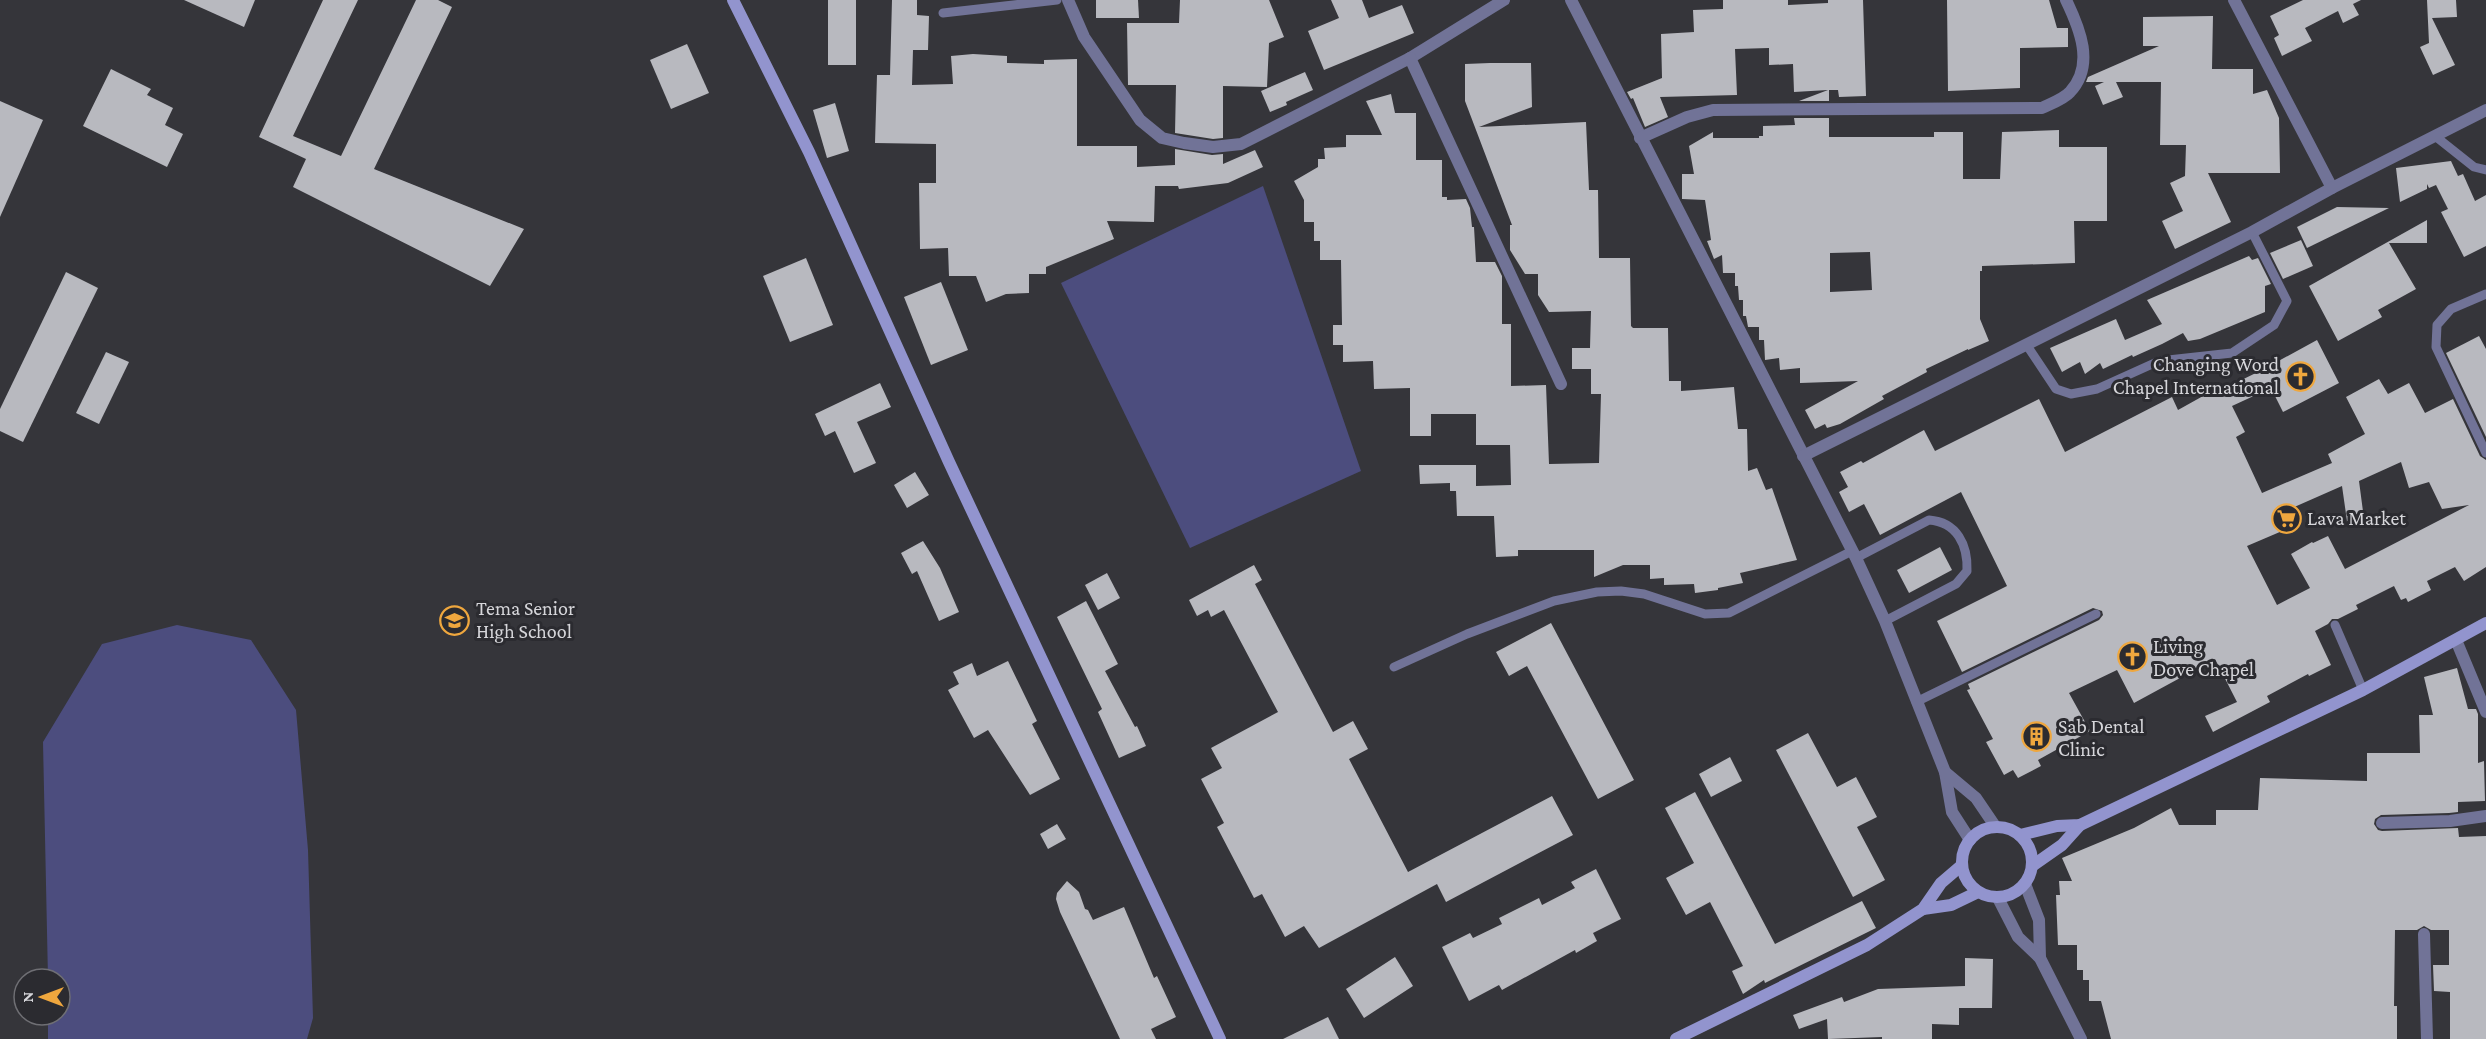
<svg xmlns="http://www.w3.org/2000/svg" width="2486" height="1039" font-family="'Crimson Pro',serif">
<rect width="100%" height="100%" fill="#35353a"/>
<g fill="#4c4d7e">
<polygon points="1263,186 1361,471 1190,548 1061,283"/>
<polygon points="177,625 251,640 296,710 308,850 313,1018 307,1039 48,1039 48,1015 60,1015 60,979 48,979 43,742 102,644"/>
</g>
<g fill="#b8b9bf" fill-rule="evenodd">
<polygon points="184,0 255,0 244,27"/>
<polygon points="323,0 358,0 293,136 341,156 416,0 438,0 452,7 374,169 524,229 490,286 293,187 306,159 259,137"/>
<rect x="828" y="0" width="28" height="65"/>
<polygon points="892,0 917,0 917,15 929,16 928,50 913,50 912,85 953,84 951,56 973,54 1007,56 1007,63 1044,64 1044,60 1077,59 1077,146 1137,146 1137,167 1175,165 1175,149 1212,155 1223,154 1223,164 1255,150 1263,167 1228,183 1179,189 1178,186 1155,186 1154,222 1107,221 1114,239 1046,267 1046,274 1029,274 1029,293 1006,294 986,302 976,276 949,276 948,248 920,249 919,183 936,183 936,144 875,143 877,75 890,75"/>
<polygon points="1096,0 1138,0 1139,18 1096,18"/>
<polygon points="1180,0 1269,0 1284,37 1269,43 1267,87 1223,86 1223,138 1213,139 1175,133 1176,85 1128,85 1127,23 1179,23"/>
<polygon points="1331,0 1362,0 1369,18 1402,5 1414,33 1324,70 1308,31 1339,18"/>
<polygon points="1723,0 1788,0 1788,5 1828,3 1828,0 1863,0 1866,96 1839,97 1838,90 1829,90 1829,101 1799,101 1828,90 1794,92 1793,64 1769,65 1769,48 1735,49 1737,95 1660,97 1668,117 1645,127 1633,98 1631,99 1627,92 1662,78 1661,34 1694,32 1693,10 1723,9"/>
<polygon points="1947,0 2049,0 2057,28 2068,28 2068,47 2020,48 2020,88 1948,91"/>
<polygon points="2303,0 2361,0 2353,4 2359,15 2343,23 2338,11 2305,28 2312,41 2282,56 2274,38 2279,35 2270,16"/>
<polygon points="2427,0 2456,0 2457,17 2432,18 2455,65 2433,75 2420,47 2429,43"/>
<polygon points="2213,16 2212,69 2253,69 2253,94 2267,90 2279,118 2280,173 2208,173 2231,222 2175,249 2162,221 2183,211 2170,183 2185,176 2186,145 2160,145 2161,82 2116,82 2123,97 2103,105 2095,86 2104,82 2086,82 2088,77 2159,46 2143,46 2143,17"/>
<polygon points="687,44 709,93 671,109 650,60"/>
<polygon points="1490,63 1531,63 1532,107 1479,127 1586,122 1589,190 1598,190 1599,258 1630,258 1631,326 1633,328 1668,328 1669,381 1681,381 1681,391 1734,387 1738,429 1747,429 1748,471 1757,468 1766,490 1772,488 1797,560 1740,573 1743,583 1718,588 1718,590 1695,593 1694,584 1664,585 1664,578 1650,579 1650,565 1623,565 1594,577 1594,550 1518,550 1518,556 1496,557 1494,516 1457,516 1456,491 1450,491 1450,483 1420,484 1419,465 1476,465 1476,486 1511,485 1510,445 1476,445 1476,414 1431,414 1431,436 1410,436 1410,388 1374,389 1373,361 1343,362 1343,345 1333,345 1333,325 1342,325 1341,260 1320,260 1320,241 1314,241 1314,222 1304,222 1304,200 1294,181 1318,167 1318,159 1325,159 1324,148 1346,147 1346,135 1382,135 1366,101 1391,94 1395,113 1416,113 1416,160 1442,160 1442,197 1447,197 1447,200 1466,199 1470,208 1472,227 1474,227 1476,262 1495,262 1502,276 1502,324 1511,324 1511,386 1546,385 1549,464 1599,463 1601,394 1591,394 1591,369 1572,369 1572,348 1590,348 1591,311 1549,312 1538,295 1538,274 1525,274 1510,250 1510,225 1512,225 1465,101 1465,64"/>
<polygon points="111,69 151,89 147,95 173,108 165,125 183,134 167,167 83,126"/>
<polygon points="1305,72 1313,90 1286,102 1287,105 1270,112 1261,91"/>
<polygon points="0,101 43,120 0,217"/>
<polygon points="835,103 849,151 827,158 813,110"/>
<path d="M1794 118H1829V137H1934V132H1963V179H2000L2002 132 2059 130V147H2107V221H2074L2075 263 1982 266V271H1980V319L1989 341 1968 350V349L1926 369 1927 372 1882 396 1884 399 1840 424 1827 428 1825 424 1815 429 1805 410 1858 381 1800 383V368L1780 370 1779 358 1765 360 1764 340H1759V327H1748L1746 316H1743V300H1739L1738 286H1735V273H1723L1722 255 1714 259 1707 241 1711 240 1705 200 1682 199V174H1694L1689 146 1713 132V138H1759V136H1763V126L1795 125ZM1870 252 1872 290 1830 292V253Z"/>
<polygon points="2451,161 2458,176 2463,174 2475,201 2486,195 2486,246 2464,257 2441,212 2448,209 2436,185 2429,188 2427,184 2427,189 2400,202 2396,168"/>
<polygon points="2337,207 2389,208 2307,248 2297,227"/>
<polygon points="2427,220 2427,243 2389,243 2416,289 2378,310 2382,317 2338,341 2309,286"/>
<polygon points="2301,240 2313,266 2283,279 2270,253"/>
<polygon points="2249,256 2252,260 2258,258 2271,284 2265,286 2265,312 2200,339 2188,341 2183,333 2162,344 2133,357 2132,355 2103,369 2100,363 2085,374 2080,362 2062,372 2050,348 2116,319 2125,340 2162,324 2147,300"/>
<polygon points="806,258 833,325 790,342 763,276"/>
<polygon points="66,272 98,288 23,442 0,431 0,409"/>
<polygon points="941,282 968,350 931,365 904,297"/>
<polygon points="2479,336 2486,349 2486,437 2446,353"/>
<path d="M2317 340 2339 383 2283 412 2271 388 2232 406 2245 432 2236 437 2262 493 2332 463 2328 454 2365 434 2346 397 2379 379 2388 394 2409 383 2425 413 2453 399 2480 456 2486 460V567L2464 581 2455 567 2427 581 2431 590 2408 602 2406 598 2401 600 2394 586 2356 605 2358 609 2338 619H2332L2328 624 2315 631 2331 665 2309 676 2308 674 2267 696 2270 702 2213 732 2205 716 2237 702 2215 659 2134 703 2117 670 2069 693 2090 731 2038 760 2041 766 2018 778 2013 770 2004 775 1986 742 1993 739 1967 690 1970 689 1968 684 2099 620 2103 615 2102 611 2093 608 1962 672 1937 621 2007 586 1961 492 1880 535 1864 504 1849 512 1839 492 1848 487 1840 472 1861 461 1863 463 1924 430 1935 451 2039 399 2065 452 2172 397 2178 410 2221 386 2223 389 2262 370ZM2401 462 2409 488 2429 482 2442 509 2469 505 2345 569 2328 536 2313 543 2312 542 2291 554 2310 588 2277 605 2247 546 2289 528 2283 512 2342 486 2347 521 2364 519 2359 481Z"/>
<polygon points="106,352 129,362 99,424 76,413"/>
<polygon points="880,383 891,407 857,422 876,463 854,473 835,431 825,436 815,414"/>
<polygon points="915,472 929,495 907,508 894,485"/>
<polygon points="923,541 940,568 959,612 939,621 917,571 912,574 901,553"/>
<polygon points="1940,547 1952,570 1909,593 1897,570"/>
<polygon points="1254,565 1262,580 1255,584 1333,732 1353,721 1368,749 1349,759 1408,872 1552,796 1573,835 1446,902 1437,884 1319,948 1304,926 1285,937 1262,894 1254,898 1217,827 1224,823 1201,779 1222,768 1211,748 1278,712 1224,610 1211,617 1208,610 1197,616 1189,600"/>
<polygon points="1107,573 1120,598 1098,610 1085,585"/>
<polygon points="1086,601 1118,664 1105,671 1135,727 1137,726 1146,746 1119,758 1098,712 1102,709 1057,617"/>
<polygon points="1551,623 1634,780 1598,799 1527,666 1509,676 1496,652"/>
<polygon points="1008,661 1037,721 1032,724 1060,779 1030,795 988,730 974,738 948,690 959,684 953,672 972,663 977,676"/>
<polygon points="2457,668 2468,709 2476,709 2478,714 2478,763 2484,761 2485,801 2458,802 2458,812 2449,813 2381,815 2375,819 2374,824 2378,830 2382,831 2458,828 2459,837 2486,836 2486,1039 2450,1039 2450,992 2434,991 2433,965 2449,965 2449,930 2431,930 2424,926 2417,930 2395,930 2394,1006 2397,1006 2397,1039 2111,1039 2101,1001 2089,1001 2089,980 2083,980 2083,970 2077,970 2077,945 2058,945 2056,895 2060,895 2059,881 2072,881 2062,858 2134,828 2171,808 2179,825 2216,825 2216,810 2258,810 2260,778 2367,781 2367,753 2420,753 2419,715 2433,715 2424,677"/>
<polygon points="1808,733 1837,787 1856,777 1877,817 1857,827 1885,880 1853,897 1776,750"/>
<polygon points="1730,757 1742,781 1711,797 1699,774"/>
<polygon points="1695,792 1775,944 1862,901 1876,928 1765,983 1764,980 1743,994 1732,971 1743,966 1710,902 1686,915 1666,878 1694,863 1665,808"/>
<polygon points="1057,824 1066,839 1048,849 1040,834"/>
<polygon points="1596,869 1621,919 1593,933 1597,941 1576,953 1575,950 1502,990 1499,985 1469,1001 1442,947 1470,933 1473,938 1502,924 1499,918 1539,898 1542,905 1575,888 1571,882"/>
<polygon points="1067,881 1079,892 1085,909 1088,910 1093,920 1124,907 1154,978 1157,976 1176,1017 1151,1029 1156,1039 1120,1039 1060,912 1056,899 1057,893"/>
<polygon points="1395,957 1413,986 1364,1018 1346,989"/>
<polygon points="1965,958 1993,959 1992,1008 1959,1008 1959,1025 1932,1024 1932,1039 1882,1039 1882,1037 1828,1039 1827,1019 1799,1029 1793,1015 1842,997 1844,1002 1878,989 1965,986"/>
<polygon points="1328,1017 1339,1039 1283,1039"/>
</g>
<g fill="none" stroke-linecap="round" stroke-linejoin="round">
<g stroke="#717397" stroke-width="9">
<polyline points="943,13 1057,0"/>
<polyline points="2435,136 2474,167 2486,170"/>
<polyline points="2486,294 2451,309 2437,325 2436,347 2486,453"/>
<polyline points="2026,344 2056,389 2071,394 2097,389 2159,361 2232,353 2274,325 2287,301 2252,232"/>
<path d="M1856 558 1929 520C1957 522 1968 545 1967 571L1956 584 1885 621"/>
<polyline points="2335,625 2363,690"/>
<polyline points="1394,667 1467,634 1554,601 1597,592 1621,591 1644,594 1705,614 1729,613 1852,551"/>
<polyline points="1916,702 2096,614"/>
</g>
<g stroke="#717397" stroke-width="12">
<polyline points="1068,0 1084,37 1140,120 1162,138 1184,143 1213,147 1241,144 1410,58 1504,0"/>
<polyline points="1571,0 1856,558 1885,621 1945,772 1952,812 1970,840"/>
<polyline points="2234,0 2332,188"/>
<polyline points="1410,58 1561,384"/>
<path d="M1640 138 1687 117 1713 110 2042 108C2050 104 2064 99 2070 92 2095 65 2080 29 2066 0"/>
<polyline points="1803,456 2252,232 2332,188 2486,110"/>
<polyline points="2456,640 2486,712"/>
<polyline points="1945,772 1976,798 1995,826"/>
<polyline points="2382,823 2450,821 2486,816"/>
<polyline points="2025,884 2039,920 2040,958"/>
<polyline points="1998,898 2018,937 2040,958 2081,1039"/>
<polyline points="2424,934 2427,1039"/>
</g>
<g stroke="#9294ce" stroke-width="12">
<polyline points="733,0 809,152 949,462 1220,1039"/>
<circle cx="1997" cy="862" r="35"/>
<polyline points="2020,835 2057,826 2080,825 2363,690 2486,623"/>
<polyline points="2032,866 2062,845 2080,825"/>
<polyline points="1923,909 1951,905 1978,892"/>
<polyline points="1676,1039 1867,945 1923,909 1941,883 1962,865"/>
</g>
</g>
<defs>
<symbol id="church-ring" viewBox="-11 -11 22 22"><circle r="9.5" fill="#2b2b30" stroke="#efa73e" stroke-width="1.5"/><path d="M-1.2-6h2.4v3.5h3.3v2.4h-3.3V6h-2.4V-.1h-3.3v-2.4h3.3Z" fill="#efa73e"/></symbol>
<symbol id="supermarket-ring" viewBox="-11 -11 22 22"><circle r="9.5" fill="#2b2b30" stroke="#efa73e" stroke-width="1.5"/><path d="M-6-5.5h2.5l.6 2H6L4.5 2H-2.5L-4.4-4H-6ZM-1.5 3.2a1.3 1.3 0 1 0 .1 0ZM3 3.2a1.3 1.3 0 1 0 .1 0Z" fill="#efa73e"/></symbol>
<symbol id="school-ring" viewBox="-11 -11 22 22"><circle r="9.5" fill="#2b2b30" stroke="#efa73e" stroke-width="1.5"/><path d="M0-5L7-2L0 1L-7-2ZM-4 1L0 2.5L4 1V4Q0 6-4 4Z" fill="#efa73e"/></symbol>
<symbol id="building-ring" viewBox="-11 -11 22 22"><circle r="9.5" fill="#2b2b30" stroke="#efa73e" stroke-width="1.5"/><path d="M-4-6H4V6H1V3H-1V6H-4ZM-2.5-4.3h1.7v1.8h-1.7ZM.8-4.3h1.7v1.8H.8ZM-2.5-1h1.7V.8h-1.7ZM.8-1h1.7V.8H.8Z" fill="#efa73e"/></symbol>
</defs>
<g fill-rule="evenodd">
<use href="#church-ring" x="2284" y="360" width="33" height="33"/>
<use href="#supermarket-ring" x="2270" y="502" width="33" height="33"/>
<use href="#school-ring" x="438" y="604" width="33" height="33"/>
<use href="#church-ring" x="2116" y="640" width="33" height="33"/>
<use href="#building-ring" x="2020" y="720" width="33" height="33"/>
</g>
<g text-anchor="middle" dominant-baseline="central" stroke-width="6" stroke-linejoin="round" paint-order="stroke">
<g font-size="20" fill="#d6d6da" stroke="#2b2b30" text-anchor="start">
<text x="2279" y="364" text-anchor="end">Changing Word<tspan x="2279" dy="23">Chapel International</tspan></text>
<text x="2307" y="518">Lava Market</text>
<text x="476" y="608">Tema Senior<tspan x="476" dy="23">High School</tspan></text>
<text x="2153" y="646">Living<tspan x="2153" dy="23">Dove Chapel</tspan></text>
<text x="2058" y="726">Sab Dental<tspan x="2058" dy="23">Clinic</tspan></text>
</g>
</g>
<g transform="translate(42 997) rotate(270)"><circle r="28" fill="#2b2b30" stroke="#6f6f74" stroke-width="1.5"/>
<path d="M0-4.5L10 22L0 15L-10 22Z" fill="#efa73e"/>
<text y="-9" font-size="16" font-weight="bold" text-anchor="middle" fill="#d6d6da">N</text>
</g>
</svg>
